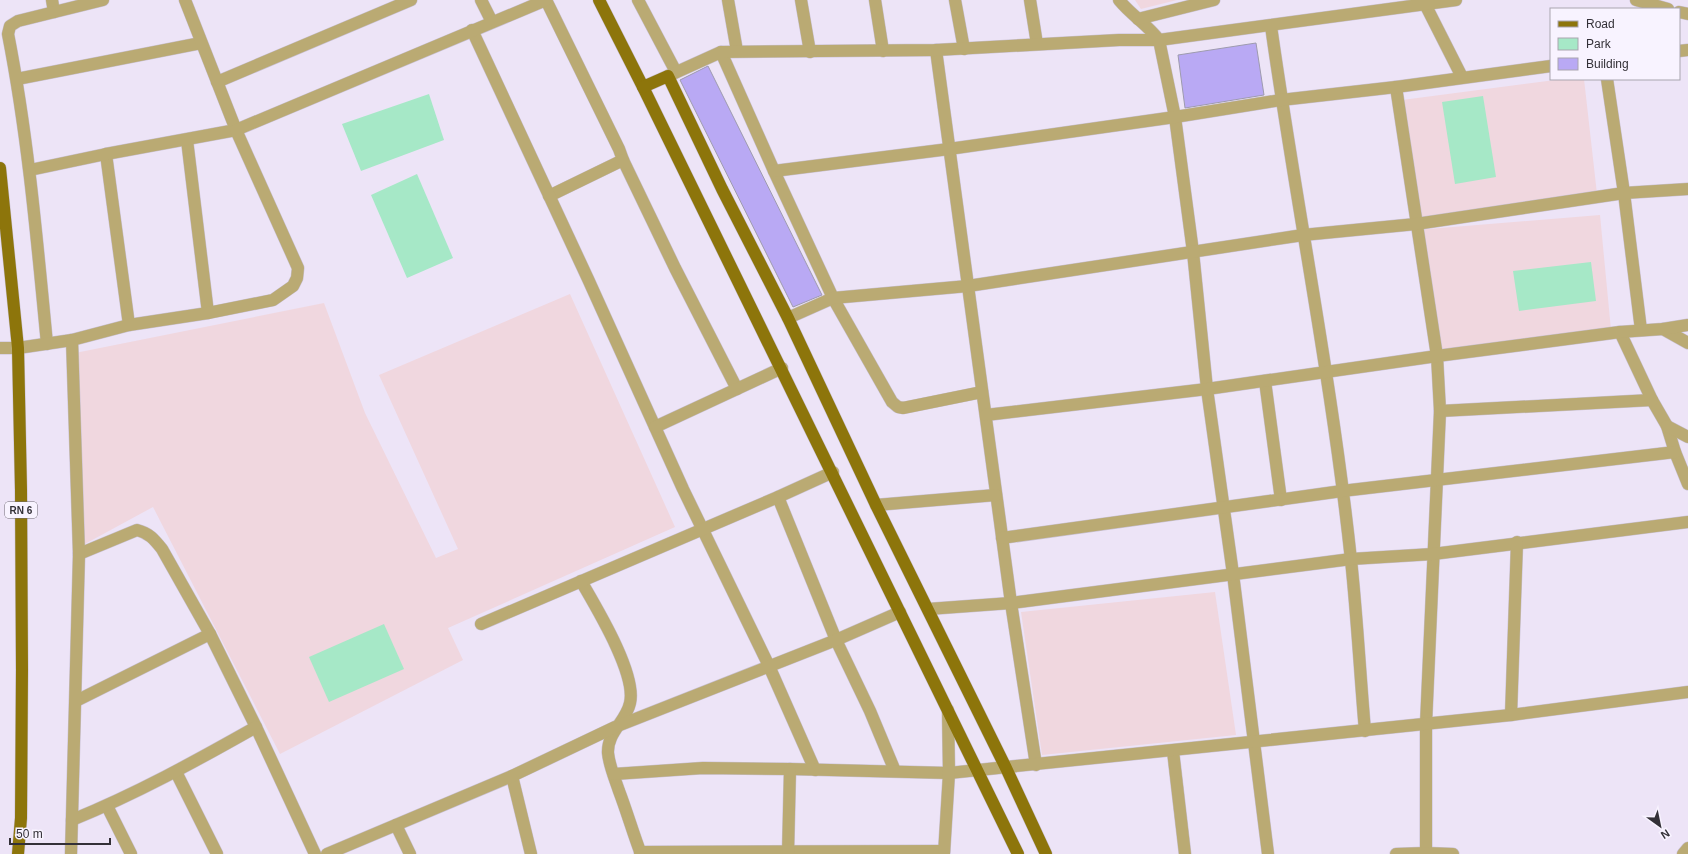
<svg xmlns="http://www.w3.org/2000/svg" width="1688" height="854" font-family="Arial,sans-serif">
<rect width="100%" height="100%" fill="#ede4f7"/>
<g fill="#f0d7df">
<polygon points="1135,0 1177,0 1141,9"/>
<polygon points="1563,79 1584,79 1597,194 1414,223 1402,100"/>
<polygon points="1600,215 1611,330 1436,351 1416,230"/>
<polygon points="570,294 675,527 448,628 463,660 280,754 153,507 83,545 70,354 324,303 365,413 436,558 458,549 379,375"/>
<polygon points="1215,592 1236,735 1042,755 1021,612"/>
</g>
<g fill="#a6e8c7">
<polygon points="429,94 444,140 361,171 342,124"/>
<polygon points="1483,96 1496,177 1455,184 1442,102"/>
<polygon points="417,174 453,258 407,278 371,195"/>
<polygon points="1591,262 1596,301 1519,311 1513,271"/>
<polygon points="384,624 404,669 329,702 309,657"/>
</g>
<g fill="#b9a9f4" stroke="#9e9bae">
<polygon points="1256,43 1264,95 1185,108 1178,55"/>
<polygon points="708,66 822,295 793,307 680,80"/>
</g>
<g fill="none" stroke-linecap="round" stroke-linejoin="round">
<defs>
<g id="minor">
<polyline points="52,0 54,12"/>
<polyline points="481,0 492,22"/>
<polyline points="546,0 619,149 623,160 549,196"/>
<polyline points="638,0 676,72"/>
<polyline points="728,0 737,51"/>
<polyline points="801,0 810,52"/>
<polyline points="875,0 883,51"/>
<polyline points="955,0 964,49"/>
<polyline points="1030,0 1037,44"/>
<path d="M1119 0C1131 15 1148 25 1159 40L1175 117 1193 252 1207 389 1233 574 1268 854"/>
<polyline points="1636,0 1668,9"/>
<polyline points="1425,4 1462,77"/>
<polyline points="1679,12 1688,14"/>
<polyline points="1138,19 1214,0"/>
<path d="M1271 26C1296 204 1332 381 1351 560 1357 616 1360 674 1365 731"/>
<polyline points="472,30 588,279 683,489 769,666 815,770"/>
<polyline points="936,50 1011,603 1036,765"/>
<polyline points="1679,51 1688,50"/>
<polyline points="721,52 774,171 833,298 892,402 898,407 903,408 982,392"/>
<polyline points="668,76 721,52 936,50 1119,40 1159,40 1456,0"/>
<polyline points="17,79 201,43"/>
<polyline points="1607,79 1624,193 1641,330"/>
<polyline points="217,82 411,0"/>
<polyline points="1396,87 1437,356 1440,411 1426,724 1426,854"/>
<polyline points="187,140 208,313"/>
<polyline points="106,154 129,325"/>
<polyline points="623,160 675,268 737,389"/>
<polyline points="30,170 106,154 236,130 185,0"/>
<polyline points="774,171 949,149 1175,117 1281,100 1396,87 1551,66"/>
<polyline points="788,318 833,298 968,286 1303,235 1416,224 1624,193 1688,189"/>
<polyline points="1663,329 1688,343"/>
<polyline points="1620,332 1652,400 1667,426 1675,452 1688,484"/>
<path d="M47 344C37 240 28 136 8 34L10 26 18 21 103 0"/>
<polyline points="0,348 18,348 72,340 129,325 208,313 273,300 293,286 297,278 298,268 236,130 546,0"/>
<polyline points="1265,381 1281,500"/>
<polyline points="1440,411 1652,400"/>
<polyline points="986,415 1207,389 1437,356 1620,332 1663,329 1688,325"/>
<polyline points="1667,426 1688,437"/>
<polyline points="655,427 782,368"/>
<polyline points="778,497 836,640 870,711 895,771"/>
<polyline points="876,505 996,495"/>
<polyline points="1002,538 1342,491 1675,452"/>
<path d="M79 554 137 530C149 533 154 539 162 549L210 634 256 727 315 854"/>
<path d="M581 581C596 607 637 674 630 703 626 722 607 732 608 753 609 765 615 779 619 791 627 812 633 833 641 854"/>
<polyline points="928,609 1011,603 1351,559 1433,554 1688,522"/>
<polyline points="481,624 778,497 833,472"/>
<polyline points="76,701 210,634"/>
<polyline points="1511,715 1517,542"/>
<polyline points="1173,751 1185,854"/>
<polyline points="176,772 217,854"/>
<polyline points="614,774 703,768 790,769 949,773 1511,715 1688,692"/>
<polyline points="512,776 531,854"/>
<polyline points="107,806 131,854"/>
<path d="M72 820C136 794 196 761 256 727"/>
<polyline points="396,825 410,854"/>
<polyline points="640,852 944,851"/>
<polyline points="71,854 79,554 72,340"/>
<polyline points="327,854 512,776 615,727 836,640 900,612"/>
<polyline points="788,854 790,769"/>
<polyline points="944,854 949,773 948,710"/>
<polyline points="1396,854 1426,853 1453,854"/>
<polyline points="1683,854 1688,848"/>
</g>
<g id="major">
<polyline points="599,0 643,87 1018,854"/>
<polyline points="643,87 668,76 722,189 788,318 876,505 1006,768 1046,854"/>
<polyline points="0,168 18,348 21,490 22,669 21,818 18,854"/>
</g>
</defs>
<use href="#minor" stroke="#c8c0d1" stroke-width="13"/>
<use href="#major" stroke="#c8c0d1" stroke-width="13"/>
<use href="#minor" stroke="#baaa73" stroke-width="12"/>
<use href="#major" stroke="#8d750b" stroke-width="12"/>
</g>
<g text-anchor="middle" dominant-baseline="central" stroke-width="3" stroke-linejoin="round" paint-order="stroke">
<rect fill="#f8f3ff" stroke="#6e6a73" stroke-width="1" x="5" y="502" width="32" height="16" rx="3"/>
<g font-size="10" font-weight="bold" fill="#333037">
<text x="21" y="510">RN 6</text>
</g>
</g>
<rect x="1550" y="8" width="130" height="72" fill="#f8f3ff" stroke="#a9a5af"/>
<rect x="1558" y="21" width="20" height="6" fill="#8d750b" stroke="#a9a5af"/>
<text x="1586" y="28" font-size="12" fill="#333037">Road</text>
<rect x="1558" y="38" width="20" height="12" fill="#a6e8c7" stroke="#a9a5af"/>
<text x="1586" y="48" font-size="12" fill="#333037">Park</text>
<rect x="1558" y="58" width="20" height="12" fill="#b9a9f4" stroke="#a9a5af"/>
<text x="1586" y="68" font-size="12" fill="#333037">Building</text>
<g transform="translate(1660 826) rotate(147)" stroke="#f8f3ff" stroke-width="3" paint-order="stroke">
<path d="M0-3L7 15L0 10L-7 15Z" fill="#333037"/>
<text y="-6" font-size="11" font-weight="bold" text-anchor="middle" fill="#333037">N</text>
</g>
<path d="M10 838v6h100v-6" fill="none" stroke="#333037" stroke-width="2"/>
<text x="16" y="838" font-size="12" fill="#333037" stroke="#f8f3ff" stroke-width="3" paint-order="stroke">50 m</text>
</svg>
